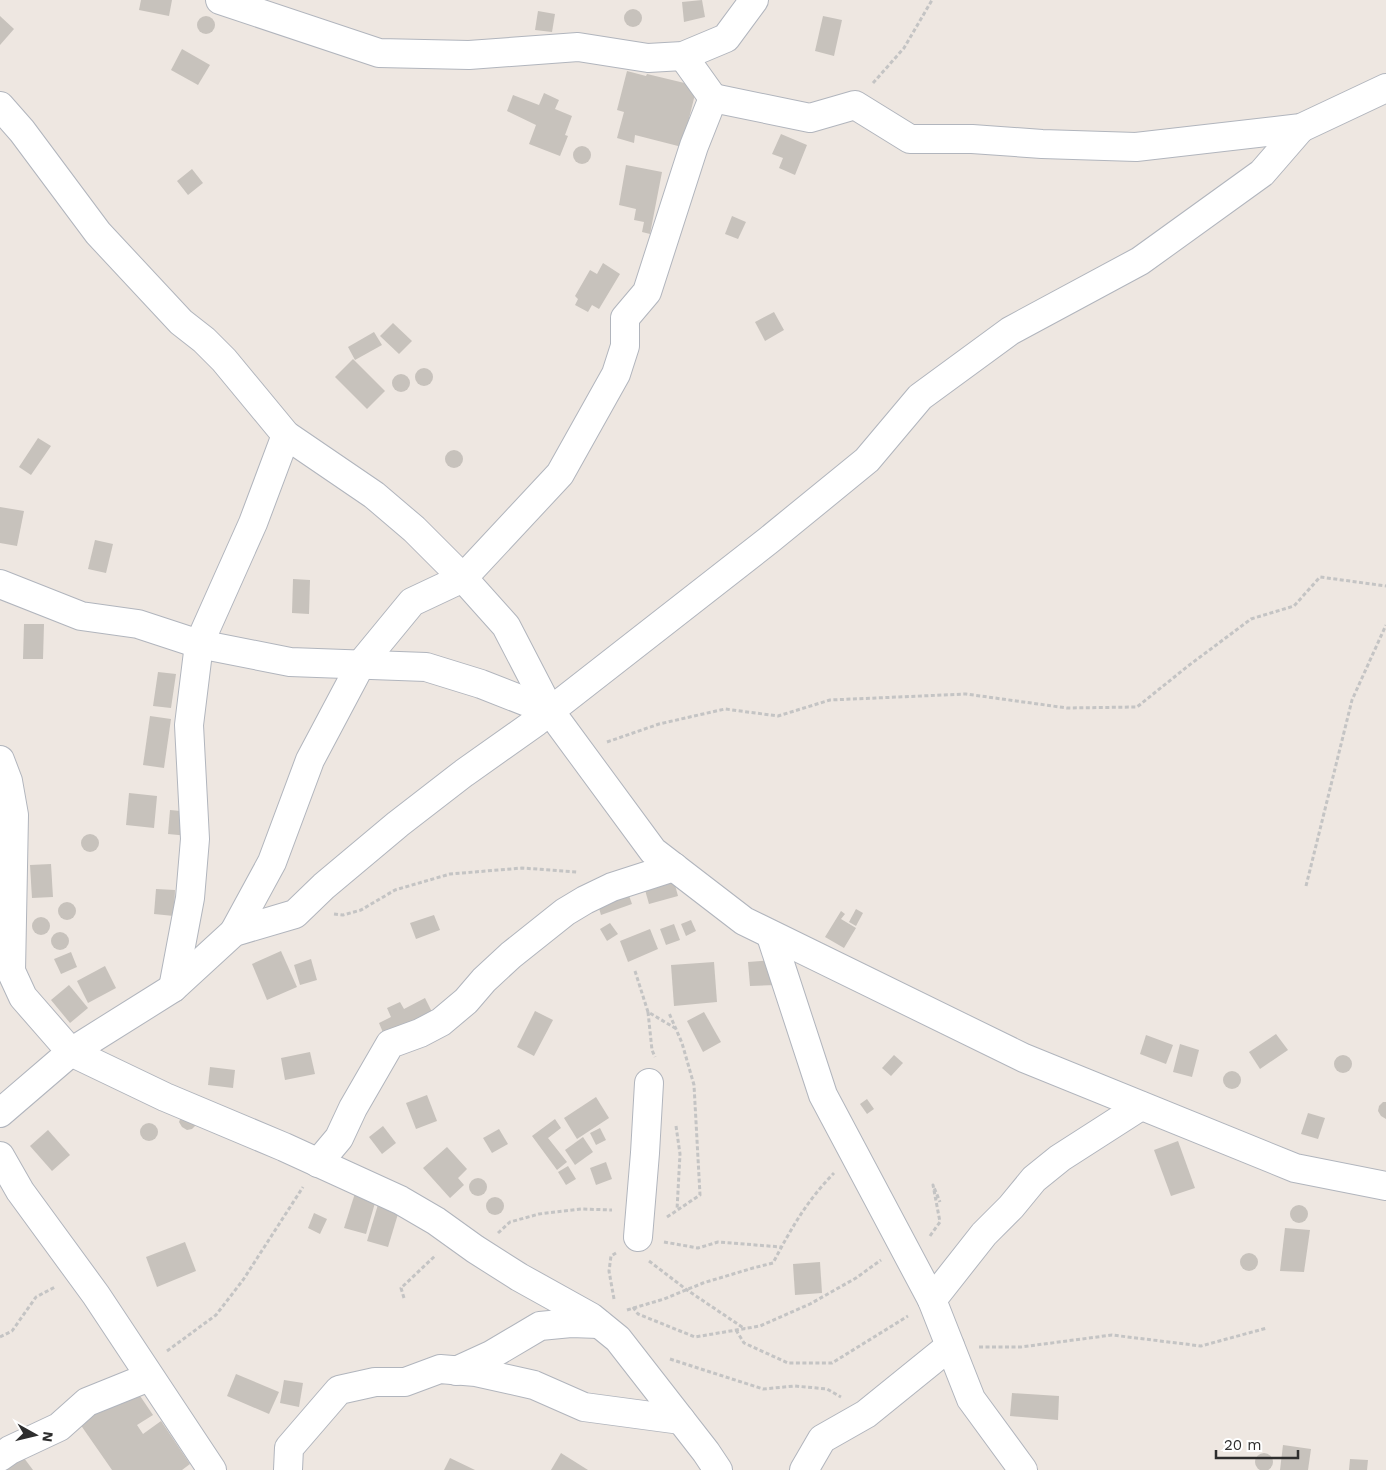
<svg xmlns="http://www.w3.org/2000/svg" width="1386" height="1470" font-family="'Work Sans',sans-serif">
<rect width="100%" height="100%" fill="#eee7e1"/>
<g fill="#c7c2bc">
<polygon points="141,0 172,0 169,16 139,10"/>
<polygon points="702,0 705,17 684,22 682,2"/>
<circle cx="633" cy="18" r="9"/>
<polygon points="538,11 555,14 552,32 535,30"/>
<polygon points="0,16 14,29 0,45"/>
<polygon points="823,16 842,20 834,56 815,51"/>
<circle cx="206" cy="25" r="9"/>
<polygon points="182,49 210,65 198,85 171,70"/>
<polygon points="627,71 646,76 647,74 697,86 682,147 635,135 634,143 617,138 624,112 617,110"/>
<polygon points="544,93 559,100 555,109 572,116 565,135 568,136 560,156 529,144 536,125 507,111 513,95 539,105"/>
<polygon points="781,134 807,145 795,175 779,168 783,158 772,154"/>
<circle cx="582" cy="155" r="9"/>
<polygon points="626,165 662,172 650,234 642,232 644,222 634,220 636,209 619,205"/>
<polygon points="192,169 203,183 188,195 177,181"/>
<polygon points="732,216 746,222 738,239 725,234"/>
<polygon points="603,263 620,274 599,309 592,305 588,312 575,305 578,299 575,296 590,270 597,274"/>
<polygon points="774,312 784,330 765,341 755,322"/>
<polygon points="393,323 412,341 399,354 380,336"/>
<polygon points="374,332 382,345 355,360 348,347"/>
<polygon points="353,359 385,391 367,409 335,377"/>
<circle cx="424" cy="377" r="9"/>
<circle cx="401" cy="383" r="9"/>
<polygon points="38,438 51,446 31,475 19,467"/>
<circle cx="454" cy="459" r="9"/>
<polygon points="0,507 24,511 17,546 0,543"/>
<polygon points="95,540 113,544 106,573 88,569"/>
<polygon points="293,579 310,580 309,614 292,613"/>
<polygon points="24,624 44,624 43,659 23,659"/>
<polygon points="158,672 176,674 171,708 153,706"/>
<polygon points="150,716 171,719 164,768 143,765"/>
<polygon points="129,793 157,796 154,828 126,825"/>
<polygon points="170,810 191,812 189,836 168,834"/>
<circle cx="90" cy="843" r="9"/>
<polygon points="51,864 53,897 32,898 30,865"/>
<polygon points="672,874 678,896 649,904 643,883"/>
<polygon points="626,887 632,904 601,915 596,898"/>
<polygon points="156,889 175,890 174,916 154,914"/>
<circle cx="67" cy="911" r="9"/>
<polygon points="856,909 863,913 856,926 849,922"/>
<polygon points="841,911 845,914 841,919 856,928 844,948 825,937"/>
<polygon points="434,915 440,930 416,939 410,923"/>
<circle cx="41" cy="926" r="9"/>
<polygon points="691,920 696,931 686,936 681,924"/>
<polygon points="610,923 618,934 607,941 600,929"/>
<polygon points="674,924 680,940 666,945 660,929"/>
<polygon points="650,929 658,949 628,962 620,941"/>
<circle cx="60" cy="941" r="9"/>
<polygon points="281,951 297,987 267,1000 252,964"/>
<polygon points="71,952 77,967 61,974 54,959"/>
<polygon points="311,959 317,980 300,985 294,965"/>
<polygon points="774,960 776,985 750,986 748,962"/>
<polygon points="714,962 717,1002 674,1006 671,965"/>
<polygon points="105,966 116,988 88,1003 77,981"/>
<polygon points="69,985 88,1008 70,1023 51,1000"/>
<polygon points="425,998 435,1018 387,1042 379,1023 391,1017 387,1008 400,1002 404,1009"/>
<polygon points="535,1011 553,1020 534,1056 517,1047"/>
<polygon points="704,1012 721,1042 703,1052 687,1021"/>
<polygon points="1276,1034 1288,1050 1260,1069 1249,1052"/>
<polygon points="1146,1035 1173,1045 1166,1064 1140,1054"/>
<polygon points="1180,1044 1199,1050 1192,1077 1173,1072"/>
<polygon points="310,1052 315,1074 285,1080 281,1058"/>
<polygon points="894,1055 903,1063 891,1076 882,1068"/>
<circle cx="1343" cy="1064" r="9"/>
<polygon points="210,1067 235,1070 233,1088 208,1085"/>
<circle cx="1232" cy="1080" r="9"/>
<polygon points="427,1095 437,1121 416,1129 406,1103"/>
<polygon points="596,1097 609,1118 577,1139 564,1118"/>
<polygon points="867,1099 874,1109 867,1114 860,1104"/>
<polygon points="1383,1102 1386,1102 1386,1119 1381,1116 1378,1111 1379,1106"/>
<polygon points="1308,1113 1325,1118 1318,1139 1301,1134"/>
<polygon points="181,1117 197,1120 196,1125 192,1129 187,1130 182,1127 179,1122"/>
<polygon points="555,1119 561,1128 548,1138 567,1162 557,1170 532,1136"/>
<circle cx="149" cy="1132" r="9"/>
<polygon points="383,1126 396,1143 382,1154 369,1137"/>
<polygon points="600,1128 606,1140 596,1145 590,1133"/>
<polygon points="499,1129 508,1144 492,1153 483,1138"/>
<polygon points="48,1130 70,1155 52,1171 30,1146"/>
<polygon points="583,1137 593,1152 575,1165 565,1150"/>
<polygon points="1178,1141 1195,1188 1171,1196 1154,1150"/>
<polygon points="447,1147 467,1169 458,1178 464,1185 450,1198 423,1168"/>
<polygon points="606,1162 612,1179 596,1185 590,1168"/>
<polygon points="568,1166 576,1179 566,1185 558,1172"/>
<circle cx="478" cy="1187" r="9"/>
<polygon points="356,1190 377,1196 366,1234 344,1228"/>
<circle cx="495" cy="1206" r="9"/>
<polygon points="380,1198 401,1204 388,1247 367,1241"/>
<circle cx="1299" cy="1214" r="9"/>
<polygon points="314,1213 327,1219 320,1234 308,1228"/>
<polygon points="1285,1228 1310,1230 1304,1272 1280,1271"/>
<polygon points="185,1242 196,1271 157,1287 146,1257"/>
<circle cx="1249" cy="1262" r="9"/>
<polygon points="820,1262 822,1293 795,1295 793,1264"/>
<polygon points="236,1374 279,1392 269,1414 227,1396"/>
<polygon points="284,1380 303,1383 299,1407 280,1403"/>
<polygon points="134,1387 153,1415 137,1425 143,1434 161,1421 190,1464 182,1470 112,1470 80,1424"/>
<polygon points="1012,1393 1059,1396 1058,1420 1010,1416"/>
<polygon points="1283,1445 1311,1449 1308,1470 1280,1470"/>
<polygon points="561,1453 588,1470 551,1470"/>
<circle cx="1264" cy="1462" r="9"/>
<polygon points="21,1454 33,1470 0,1470"/>
<polygon points="450,1458 475,1470 444,1470"/>
<polygon points="1350,1459 1368,1460 1367,1470 1349,1470"/>
</g>
<g fill="none" stroke-linecap="round" stroke-linejoin="round">
<defs>
<g id="minor">
<polyline points="220,0 379,53 469,55 578,47 648,58 683,56 726,38 754,0"/>
<polyline points="683,56 713,98 694,146 647,292 625,318 625,346 616,374 560,474 463,578 506,626 550,711 653,851 744,921 1024,1058 1295,1168 1386,1186"/>
<polyline points="713,98 810,118 855,105 910,139 972,139 1042,144 1136,147 1301,128 1386,88"/>
<polyline points="0,106 22,131 98,233 181,322 204,340 224,360 286,435 374,495 414,529 463,578 412,602 361,664 310,760 272,862 234,932"/>
<polyline points="0,584 81,616 138,624 199,644 290,662 426,667 481,684 550,711"/>
<polyline points="0,760 8,781 14,815 11,971 23,997 71,1052 165,1097 284,1147 400,1200 436,1221 475,1249 519,1277 591,1317 618,1339 706,1452 718,1470"/>
<polyline points="771,936 823,1095 932,1300 971,1399 1023,1470"/>
<polyline points="173,988 190,898 195,839 189,725 199,644 253,523 286,435"/>
<polyline points="0,1113 71,1052 173,988 234,932 295,914 324,886 398,824 464,773 536,722 769,540 867,460 920,397 1010,331 1140,261 1262,173 1301,128"/>
<polyline points="0,1156 20,1191 96,1295 212,1470"/>
<polyline points="318,1163 339,1138 353,1108 390,1044 420,1033 441,1022 466,1001 484,980 511,955 565,912 585,900 612,887 674,867"/>
<polyline points="638,1237 645,1153 649,1083"/>
<polyline points="932,1300 984,1234 1011,1207 1034,1179 1060,1158 1141,1106"/>
<polyline points="456,1371 491,1355 540,1326 571,1323 599,1324"/>
<polyline points="0,1457 10,1450 59,1427 87,1402 149,1377"/>
<polyline points="288,1470 289,1448 339,1390 375,1382 405,1382 440,1369 476,1372 534,1385 584,1407 681,1420"/>
<polyline points="804,1470 822,1439 866,1414 950,1346"/>
</g>
</defs>
<use href="#minor" stroke="#b1b5bd" stroke-width="30"/>
<g stroke="#c4c4c4" stroke-width="3" stroke-dasharray="4 2.5" stroke-linecap="butt">
<polyline points="873,83 904,48 932,0"/>
<polyline points="607,742 659,724 725,709 778,716 830,700 966,694 1067,708 1137,707 1188,666 1251,619 1294,606 1320,577 1386,586"/>
<polyline points="1306,886 1352,700 1386,625"/>
<polyline points="334,914 343,915 361,910 395,890 450,874 522,868 577,872"/>
<polyline points="635,971 648,1012 675,1028"/>
<polyline points="648,1012 652,1050 655,1057"/>
<polyline points="676,1126 680,1154 677,1210"/>
<polyline points="667,1217 700,1195 694,1085 682,1043 669,1013"/>
<polyline points="498,1233 510,1222 539,1214 581,1209 612,1210"/>
<polyline points="930,1236 940,1222 933,1185 940,1202"/>
<polyline points="664,1242 698,1248 718,1242 781,1247"/>
<polyline points="649,1261 687,1290 745,1329"/>
<polyline points="404,1298 401,1288 436,1255"/>
<polyline points="614,1299 609,1271 611,1256 616,1253"/>
<polyline points="633,1307 638,1314 695,1337 760,1326 810,1304 856,1278 881,1260"/>
<path d="M627 1310 664 1299 703 1283 753 1268 773 1263C792 1227 806 1202 834 1173"/>
<polyline points="736,1330 744,1343 788,1363 832,1363 908,1316"/>
<polyline points="0,1337 12,1331 36,1297 55,1287"/>
<polyline points="979,1347 1021,1347 1112,1335 1201,1346 1267,1328"/>
<polyline points="167,1351 216,1315 243,1280 303,1187"/>
<polyline points="670,1359 763,1389 795,1386 827,1389 841,1397"/>
</g>
<use href="#minor" stroke="#fff" stroke-width="28"/>
</g>
<g transform="translate(35 1435) rotate(98)" stroke="#ffffff" stroke-width="4" paint-order="stroke">
<path d="M0-4L9 19L0 12L-9 19Z" fill="#2e2e2e"/>
<text y="-8" font-size="14" font-weight="bold" text-anchor="middle" fill="#2e2e2e">N</text>
</g>
<path d="M1216 1450v8h82v-8" fill="none" stroke="#2e2e2e" stroke-width="2.5"/>
<text x="1224" y="1450" font-size="15" fill="#2e2e2e" stroke="#ffffff" stroke-width="4" paint-order="stroke">20 m</text>
</svg>
